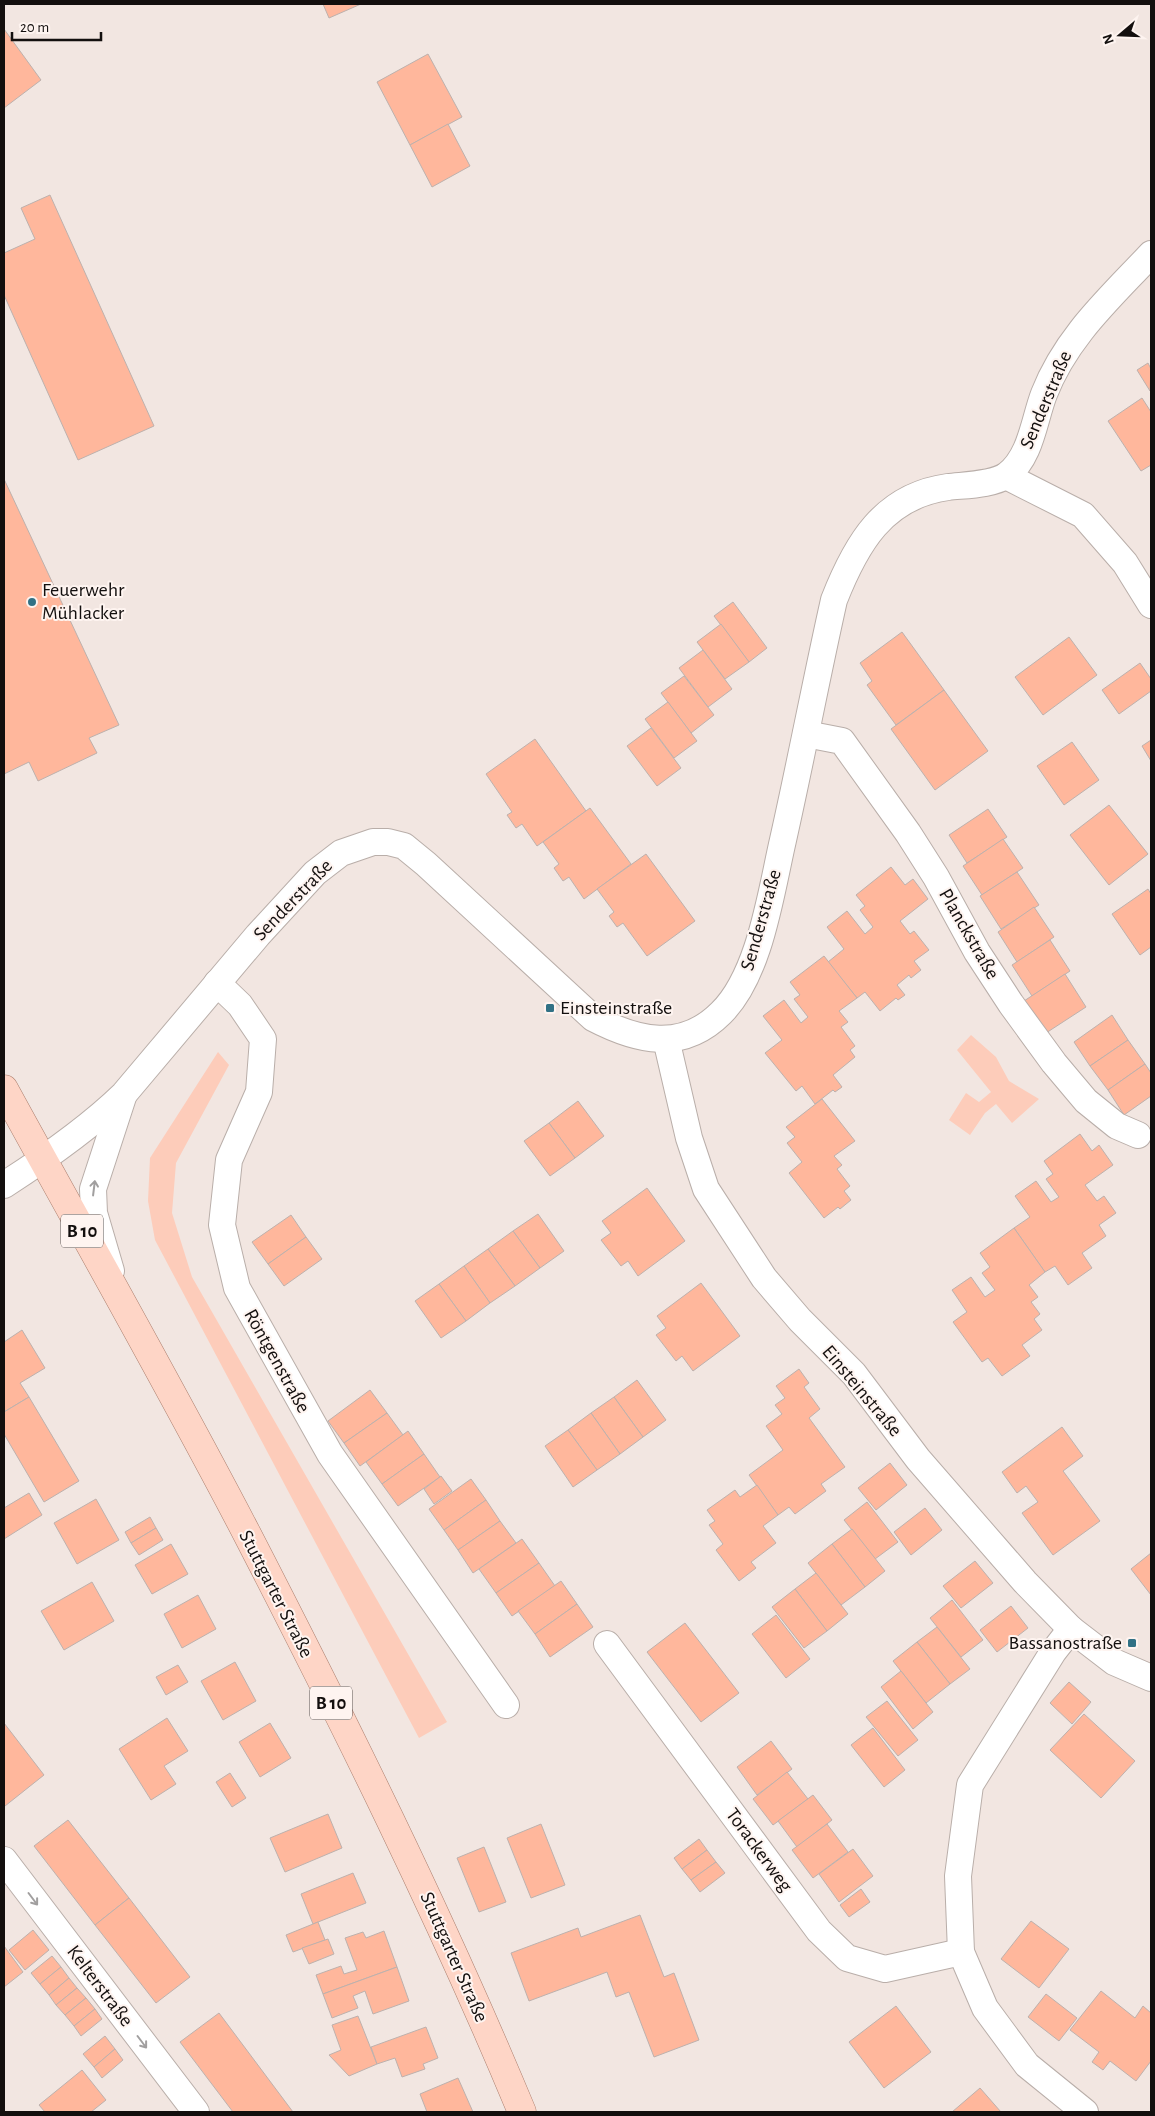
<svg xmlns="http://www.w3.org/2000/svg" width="1155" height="2116" font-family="'Alegreya Sans',sans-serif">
<rect width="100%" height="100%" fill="#f2e6e1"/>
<g fill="#fdccba">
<polygon points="971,1035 996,1057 1009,1081 1039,1099 1012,1123 996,1104 985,1113 970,1135 949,1120 966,1093 979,1102 991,1092 957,1050"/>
<polygon points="218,1052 229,1065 176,1163 172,1213 192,1277 447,1722 419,1738 155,1240 148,1201 150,1158"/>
</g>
<g fill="#ffb79c" stroke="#bdb1ad">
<polygon points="323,4 361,4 329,18"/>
<polygon points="4,29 41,80 4,108"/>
<polygon points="428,54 462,117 410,145 377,82"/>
<polygon points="448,124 470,166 432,187 410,145"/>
<polygon points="50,195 154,426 78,460 4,295 4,253 35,239 21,208"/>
<polygon points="1148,363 1151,369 1150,391 1137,370"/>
<polygon points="1142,398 1151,412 1151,465 1141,471 1108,421"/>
<polygon points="4,479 119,725 89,738 97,753 38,781 29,762 4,774"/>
<polygon points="733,602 767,648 749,662 714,616"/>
<polygon points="721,624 749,662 725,679 697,642"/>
<polygon points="902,632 944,690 896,725 867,685 872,681 860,663"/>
<polygon points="1069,637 1097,675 1043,715 1015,677"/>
<polygon points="703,650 732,689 708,707 679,668"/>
<polygon points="1140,663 1151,679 1151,691 1119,714 1102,690"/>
<polygon points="684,676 714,715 691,733 661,693"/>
<polygon points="944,690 988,751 935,790 891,729"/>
<polygon points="668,702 697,741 674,758 645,719"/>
<polygon points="651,728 681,768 657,786 627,746"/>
<polygon points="535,739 586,811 537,846 522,824 516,828 507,815 512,812 486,774"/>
<polygon points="1151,740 1151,761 1142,746"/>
<polygon points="1072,742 1099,780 1064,805 1037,766"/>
<polygon points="1109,805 1148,854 1109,885 1070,835"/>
<polygon points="590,808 631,864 584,899 569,877 563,881 554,868 559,864 543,842"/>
<polygon points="988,809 1007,837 967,863 949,835"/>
<polygon points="1003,839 1023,868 982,895 963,866"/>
<polygon points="646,854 695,921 647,956 623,923 617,927 609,916 614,912 597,889"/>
<polygon points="891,867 905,885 913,879 928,899 900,921 910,934 914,931 929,950 914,961 921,970 911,978 909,975 897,985 905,995 898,1000 896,998 880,1011 865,992 857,998 828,962 844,949 827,927 847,911 865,934 873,927 860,910 865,906 856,895"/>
<polygon points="1017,872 1039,905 1001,929 980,896"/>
<polygon points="1148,889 1151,894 1151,947 1140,955 1112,914"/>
<polygon points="1034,907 1054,937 1017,962 998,932"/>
<polygon points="1050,940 1070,971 1032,996 1012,965"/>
<polygon points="824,956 857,998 839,1011 848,1022 841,1027 855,1046 850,1050 855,1057 833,1075 842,1087 835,1092 833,1090 815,1104 802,1086 796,1091 765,1053 782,1040 763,1016 784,1000 801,1023 808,1017 794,999 800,995 790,982"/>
<polygon points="1065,974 1086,1007 1046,1033 1024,1001"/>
<polygon points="1112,1015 1128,1040 1090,1066 1074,1042"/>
<polygon points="1128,1040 1145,1064 1108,1090 1090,1066"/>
<polygon points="1145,1064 1151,1073 1151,1096 1124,1115 1108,1090"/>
<polygon points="822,1099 855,1141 834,1156 842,1165 837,1169 850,1186 844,1191 851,1200 840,1209 838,1207 824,1218 789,1173 802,1162 787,1143 795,1137 786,1127"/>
<polygon points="578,1101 604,1136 575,1158 549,1123"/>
<polygon points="549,1123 575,1158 550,1176 524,1141"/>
<polygon points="1080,1134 1092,1151 1099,1145 1113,1165 1085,1185 1097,1201 1104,1196 1116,1213 1099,1225 1106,1236 1082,1253 1092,1268 1068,1285 1055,1266 1045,1272 1014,1228 1030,1217 1015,1196 1036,1181 1051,1202 1059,1197 1046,1179 1053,1174 1044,1161"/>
<polygon points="647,1188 685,1241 638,1276 628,1261 621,1266 601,1240 611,1233 602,1221"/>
<polygon points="538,1214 564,1251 540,1268 513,1231"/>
<polygon points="291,1215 306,1237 268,1264 252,1242"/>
<polygon points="1014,1228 1045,1272 1029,1285 1038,1297 1031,1302 1040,1314 1034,1319 1042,1330 1022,1345 1030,1356 1002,1376 988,1358 982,1362 953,1322 967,1312 952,1290 971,1277 985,1297 995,1290 982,1273 990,1267 980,1253"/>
<polygon points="513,1231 540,1268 515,1286 488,1249"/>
<polygon points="306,1237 322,1259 284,1286 268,1264"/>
<polygon points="488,1249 515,1286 490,1303 464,1266"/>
<polygon points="464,1266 490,1303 466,1321 439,1284"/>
<polygon points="701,1283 740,1336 693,1371 682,1356 676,1361 656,1335 666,1328 657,1316"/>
<polygon points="439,1284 466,1321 441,1338 415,1301"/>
<polygon points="22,1330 45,1368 20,1383 29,1397 4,1412 4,1342"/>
<polygon points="799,1369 809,1383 804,1387 820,1409 809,1418 845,1467 821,1484 826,1491 795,1514 789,1507 778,1515 749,1475 783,1450 766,1426 782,1414 775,1405 785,1398 776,1386"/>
<polygon points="637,1380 666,1420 643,1437 614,1397"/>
<polygon points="370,1390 387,1413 344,1443 328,1421"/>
<polygon points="29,1397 79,1481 44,1502 4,1434 4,1412"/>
<polygon points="614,1397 643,1437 620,1454 591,1413"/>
<polygon points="387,1413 403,1435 360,1466 344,1443"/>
<polygon points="591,1413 620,1454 597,1470 568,1430"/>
<polygon points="1062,1427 1083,1456 1063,1471 1100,1521 1053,1555 1022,1513 1038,1502 1026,1486 1017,1493 1002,1472"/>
<polygon points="568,1430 597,1470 573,1487 545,1446"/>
<polygon points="408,1431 424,1454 382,1484 366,1462"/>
<polygon points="424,1454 440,1477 398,1506 382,1484"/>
<polygon points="890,1463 907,1485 876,1510 858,1488"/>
<polygon points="441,1476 452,1491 434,1504 424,1489"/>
<polygon points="471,1479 486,1500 444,1530 429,1509"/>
<polygon points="757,1485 778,1515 763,1526 776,1543 751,1562 756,1568 739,1581 716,1550 723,1544 709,1525 715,1521 707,1510 735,1490 740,1497"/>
<polygon points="29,1493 42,1515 4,1539 4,1508"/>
<polygon points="96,1499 119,1540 77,1564 54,1523"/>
<polygon points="486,1500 500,1521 458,1550 444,1530"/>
<polygon points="867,1502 898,1542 875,1559 844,1520"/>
<polygon points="925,1508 942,1530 911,1555 894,1532"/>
<polygon points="150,1517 156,1528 131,1543 125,1532"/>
<polygon points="500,1521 516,1543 473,1573 458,1550"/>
<polygon points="156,1528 163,1540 139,1555 131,1543"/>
<polygon points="852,1529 885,1571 865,1587 832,1544"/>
<polygon points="522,1539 539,1563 496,1593 479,1569"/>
<polygon points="171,1544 188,1574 152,1594 135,1565"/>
<polygon points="832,1544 865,1587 841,1605 808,1563"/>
<polygon points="1151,1553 1151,1595 1131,1569"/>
<polygon points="975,1561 993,1583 961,1608 943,1586"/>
<polygon points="539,1563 555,1586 512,1616 496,1593"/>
<polygon points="816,1573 848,1614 827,1631 795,1589"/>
<polygon points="561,1581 577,1604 535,1634 518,1611"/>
<polygon points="92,1582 114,1621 64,1650 41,1611"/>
<polygon points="795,1589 827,1631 804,1648 772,1607"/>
<polygon points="198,1595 216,1629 182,1648 164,1614"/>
<polygon points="952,1600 983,1640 961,1657 930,1618"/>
<polygon points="577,1604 593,1627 550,1657 535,1634"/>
<polygon points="1011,1606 1028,1628 997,1652 980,1630"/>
<polygon points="776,1615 810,1659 786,1678 752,1634"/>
<polygon points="685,1623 739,1693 701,1722 647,1652"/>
<polygon points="937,1627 970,1669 950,1684 917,1642"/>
<polygon points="917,1642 950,1684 926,1703 893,1661"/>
<polygon points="235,1662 256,1701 223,1720 201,1681"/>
<polygon points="178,1665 188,1682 166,1695 156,1677"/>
<polygon points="901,1671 933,1712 913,1729 881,1687"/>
<polygon points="1069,1682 1091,1702 1072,1724 1050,1703"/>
<polygon points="887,1701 918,1740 898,1756 866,1717"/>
<polygon points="1084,1714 1135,1761 1101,1798 1050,1750"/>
<polygon points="167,1718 188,1751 164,1766 176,1784 151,1800 119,1749"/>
<polygon points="4,1723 44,1775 5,1806 4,1805"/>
<polygon points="270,1723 291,1758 260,1777 239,1742"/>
<polygon points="873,1728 905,1770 884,1787 851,1745"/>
<polygon points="771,1741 792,1769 757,1795 737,1767"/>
<polygon points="787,1772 808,1799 773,1825 753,1799"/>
<polygon points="230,1773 246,1798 232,1807 216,1782"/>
<polygon points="813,1795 832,1820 797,1847 778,1821"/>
<polygon points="328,1814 342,1848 285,1872 270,1838"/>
<polygon points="68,1820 129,1898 95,1925 34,1846"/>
<polygon points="541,1824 565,1885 531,1898 507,1838"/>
<polygon points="827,1824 848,1852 813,1878 792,1850"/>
<polygon points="699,1839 707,1850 682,1869 674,1858"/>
<polygon points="484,1847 506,1902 479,1912 457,1858"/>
<polygon points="853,1849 873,1876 839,1902 819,1874"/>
<polygon points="707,1850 716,1862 691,1880 682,1869"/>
<polygon points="716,1862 725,1873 700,1892 691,1880"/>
<polygon points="353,1873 366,1903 313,1924 301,1894"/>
<polygon points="861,1889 870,1902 849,1917 840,1905"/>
<polygon points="129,1898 190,1977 156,2003 95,1925"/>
<polygon points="640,1915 664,1977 674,1973 699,2040 654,2057 629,1992 616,1997 607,1972 529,2001 511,1953 578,1928 581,1937"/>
<polygon points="1031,1921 1069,1949 1039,1988 1001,1959"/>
<polygon points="318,1922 325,1940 293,1952 286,1935"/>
<polygon points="33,1930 49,1950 25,1970 9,1950"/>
<polygon points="384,1931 397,1967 323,1994 316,1975 341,1966 344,1974 357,1970 345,1938 363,1932 366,1938"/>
<polygon points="328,1939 334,1954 309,1964 302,1948"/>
<polygon points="4,1946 23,1972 4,1987"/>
<polygon points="52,1956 61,1967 40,1984 31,1973"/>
<polygon points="61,1967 69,1978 49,1995 40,1984"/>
<polygon points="397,1967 409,2001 373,2014 365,1991 353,1996 358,2008 332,2018 323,1994"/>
<polygon points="69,1978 77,1988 56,2005 49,1995"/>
<polygon points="77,1988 86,1998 65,2015 56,2005"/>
<polygon points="1101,1991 1135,2018 1143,2006 1151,2013 1151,2061 1136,2081 1110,2061 1103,2070 1092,2062 1099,2052 1070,2030"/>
<polygon points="1046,1994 1077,2018 1059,2041 1028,2017"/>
<polygon points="86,1998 95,2009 74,2026 65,2015"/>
<polygon points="896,2006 931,2052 884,2088 849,2042"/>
<polygon points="95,2009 102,2019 81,2036 74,2026"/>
<polygon points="219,2013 293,2112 233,2112 180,2042"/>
<polygon points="358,2016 377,2064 349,2076 329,2055 341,2050 332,2025"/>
<polygon points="426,2027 438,2058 423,2064 425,2069 402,2077 395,2058 377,2064 371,2047"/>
<polygon points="105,2036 115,2049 94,2067 83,2054"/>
<polygon points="115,2049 123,2060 102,2078 94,2067"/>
<polygon points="82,2070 106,2100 91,2112 45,2112 39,2105"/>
<polygon points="458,2078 473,2112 427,2112 420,2094"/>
<polygon points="980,2088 1001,2112 952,2112"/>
</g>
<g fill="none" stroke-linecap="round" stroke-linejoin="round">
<defs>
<g id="street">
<polyline points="1006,476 1083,515 1125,563 1151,605"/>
<polyline points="806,734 842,741 908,833 936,877 977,952 1011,1004 1054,1063 1086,1101 1117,1126 1138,1135"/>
<polyline points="217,983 240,1005 263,1039 259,1092 229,1160 222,1225 237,1288 330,1454 506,1705"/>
<polyline points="666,1039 689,1138 706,1189 764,1278 800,1320 854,1374 918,1459 1025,1582 1071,1629 1114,1662 1151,1678"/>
<path d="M4 1185C46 1158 88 1129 124 1094L258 935 315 873 341 853 373 842H388L404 846 426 864 593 1018C637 1041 682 1052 721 1013 760 975 771 892 783 840 801 760 816 680 834 600 856 544 883 496 948 487 964 485 993 485 1007 475 1031 457 1034 420 1044 394 1066 337 1110 298 1151 254"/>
<polyline points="111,1271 94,1213 93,1189 123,1097"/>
<polyline points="1071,1629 1053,1652 970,1785 958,1876 961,1952 985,2008 1027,2065 1085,2112"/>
<polyline points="607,1644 819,1931 847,1958 885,1969 961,1952"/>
<polyline points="4,1860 196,2112"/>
</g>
<path id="primary" d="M4 1089C85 1237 169 1384 247 1534 345 1724 440 1915 522 2112"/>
</defs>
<use href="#street" stroke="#b9aea9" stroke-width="28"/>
<use href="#primary" stroke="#ab7e6d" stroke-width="29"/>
<use href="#street" stroke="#fff" stroke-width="26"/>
<use href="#primary" stroke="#fed5c6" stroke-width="28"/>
</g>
<defs><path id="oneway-shaft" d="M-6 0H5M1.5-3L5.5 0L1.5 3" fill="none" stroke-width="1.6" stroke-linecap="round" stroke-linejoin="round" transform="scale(1.25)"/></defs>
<g stroke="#a19f9f">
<use href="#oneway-shaft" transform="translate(94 1188) rotate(-83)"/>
<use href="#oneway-shaft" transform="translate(33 1899) rotate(53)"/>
<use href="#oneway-shaft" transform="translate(142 2042) rotate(53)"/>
</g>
<g fill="#317185" stroke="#fef4f0" stroke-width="2">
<circle cx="32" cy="602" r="5"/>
<rect x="545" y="1003" width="10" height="10" rx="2.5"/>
<rect x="1127" y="1638" width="10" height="10" rx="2.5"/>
</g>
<g text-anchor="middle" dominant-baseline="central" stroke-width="4" stroke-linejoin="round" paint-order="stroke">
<g fill="#fef4f0" stroke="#5a5452" stroke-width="1">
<rect x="61" y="1214.5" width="42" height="33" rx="4"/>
<rect x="310" y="1686.5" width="42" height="33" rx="4"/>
</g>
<g font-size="19" font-weight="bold" fill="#130f0e">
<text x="82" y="1231">B 10</text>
<text x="331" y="1703">B 10</text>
</g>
<g font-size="20" fill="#130f0e" stroke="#fef4f0">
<text transform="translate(1046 400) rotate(-67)">Senderstraße</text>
<text transform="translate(293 900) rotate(-46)">Senderstraße</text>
<text transform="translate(761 920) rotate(-74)">Senderstraße</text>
<text transform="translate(969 934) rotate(60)">Planckstraße</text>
<text transform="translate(277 1361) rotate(61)">Röntgenstraße</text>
<text transform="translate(862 1391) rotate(50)">Einsteinstraße</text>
<text transform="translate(276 1594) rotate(63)">Stuttgarter Straße</text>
<text transform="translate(759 1850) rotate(54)">Torackerweg</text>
<text transform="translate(454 1957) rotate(66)">Stuttgarter Straße</text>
<text transform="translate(100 1986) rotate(53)">Kelterstraße</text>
</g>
<g font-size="20" fill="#130f0e" stroke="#fef4f0" text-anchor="start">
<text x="42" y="590">Feuerwehr<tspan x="42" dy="23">Mühlacker</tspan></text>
<text x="560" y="1008">Einsteinstraße</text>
<text x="1122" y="1643" text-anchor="end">Bassanostraße</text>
</g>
</g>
<rect width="1155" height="2116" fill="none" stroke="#130f0e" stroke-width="10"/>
<g transform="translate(1120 35) rotate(251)" stroke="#fef4f0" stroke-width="4" paint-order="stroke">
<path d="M0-4L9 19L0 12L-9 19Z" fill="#130f0e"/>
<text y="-8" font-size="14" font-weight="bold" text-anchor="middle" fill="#130f0e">N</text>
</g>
<path d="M12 32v8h89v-8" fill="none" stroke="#130f0e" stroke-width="2.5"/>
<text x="20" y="32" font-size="15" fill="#130f0e" stroke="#fef4f0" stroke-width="4" paint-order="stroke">20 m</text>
</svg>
